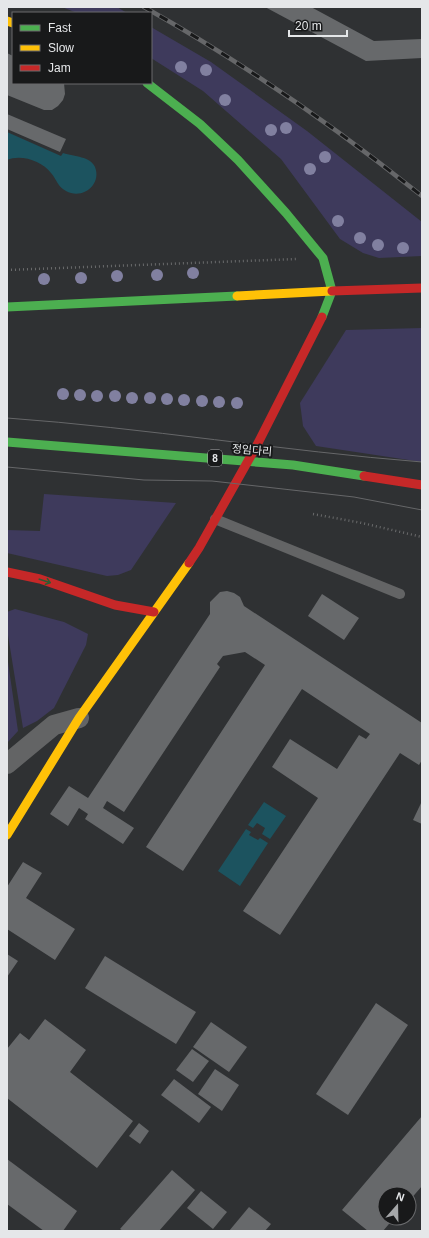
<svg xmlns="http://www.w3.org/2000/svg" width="429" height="1238" font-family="Helvetica,'Noto Sans KR',sans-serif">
<rect width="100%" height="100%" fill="#2f3133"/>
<g fill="#3e3a5c">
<polygon points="62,7 117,7 127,13 77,13"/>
<polygon points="151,27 211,62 307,131 422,222 422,256 379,258 363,253 340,239 281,159 203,91 151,58"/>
<polygon points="422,328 422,462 316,446 303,426 300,403 346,330"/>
<polygon points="44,494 176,503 131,570 118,575 107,576 7,553 7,530 40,531"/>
<polygon points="15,609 64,622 88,634 86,645 54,708 37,721 23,728 7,629 7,612"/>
<polygon points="7,655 18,731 7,743"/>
</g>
<g fill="#1c535f">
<path d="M7 132 61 156 63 153C75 157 90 156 95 167 102 185 82 200 66 191 58 187 57 180 51 173 42 161 21 154 7 160Z"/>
<polygon points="264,802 286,816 270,839 262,834 265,828 257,823 253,828 248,825"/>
<polygon points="246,829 251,832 249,835 258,840 260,838 268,843 240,886 218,871"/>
</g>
<g fill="#67696b">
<polygon points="265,7 311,7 374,41 422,39 422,58 366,61"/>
<polygon points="7,53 13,56 13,83 64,83 65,94 63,100 58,106 52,110 44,110 7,95"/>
<polygon points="7,114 66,139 60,152 7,129"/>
<polygon points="227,591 234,593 240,597 244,606 422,723 422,760 419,765 400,753 280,935 243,911 318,798 272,767 290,739 337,769 359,735 366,739 370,734 302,689 183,871 146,847 265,665 245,652 223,656 217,664 220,667 124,812 107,801 103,808 134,828 123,844 85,819 88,814 79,808 68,826 50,814 69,786 88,798 210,614 210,602 220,592"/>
<polygon points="322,594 359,618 344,640 308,616"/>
<polygon points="422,801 422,824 413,820"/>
<polygon points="23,862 42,873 26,898 75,929 55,960 7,929 7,887"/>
<polygon points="7,954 18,961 7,977"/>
<polygon points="105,956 196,1012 176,1044 85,988"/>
<polygon points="376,1003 408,1025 348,1115 316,1094"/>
<polygon points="45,1019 86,1050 70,1072 133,1121 97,1168 7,1098 7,1049 20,1033 29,1040"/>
<polygon points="211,1022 247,1047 229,1072 193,1047"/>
<polygon points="192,1049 209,1061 193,1082 176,1070"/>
<polygon points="215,1069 239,1085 222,1111 198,1094"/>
<polygon points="174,1079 211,1107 199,1123 161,1095"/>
<polygon points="422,1116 422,1186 409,1201 409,1194 385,1194 385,1218 394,1218 383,1231 368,1231 342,1210"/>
<polygon points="139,1123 149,1131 140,1144 129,1136"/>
<polygon points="7,1159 77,1211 63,1231 44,1231 7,1204"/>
<polygon points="172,1170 195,1190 159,1231 123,1231 120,1229"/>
<polygon points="201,1191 227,1212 213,1229 187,1208"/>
<polygon points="249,1207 271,1224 265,1231 229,1231"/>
</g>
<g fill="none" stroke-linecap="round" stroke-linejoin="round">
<g stroke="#6a6b6c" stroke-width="2.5" stroke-dasharray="1 3" stroke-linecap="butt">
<polyline points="7,270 297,259"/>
<polyline points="313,514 362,523 422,537"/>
</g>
<polyline stroke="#636465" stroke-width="10" points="215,519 400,594"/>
<polyline stroke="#636465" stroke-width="20" points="7,764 54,725 79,718"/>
<g stroke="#4caf50" stroke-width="9">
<polyline points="147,83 200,124 238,160 286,213 323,258 332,291 322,317"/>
<polyline points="7,307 237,296"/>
<polyline points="7,442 293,465 364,476"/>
</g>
<g stroke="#ffc107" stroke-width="9">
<polyline points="7,21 13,23"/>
<polyline points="237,296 332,291"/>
<polyline points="7,835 79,718 189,563"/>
</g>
<g stroke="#c62828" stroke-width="9">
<polyline points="332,291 422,288"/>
<polyline points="364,476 422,485"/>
<polyline points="189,563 199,548 257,445 322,317"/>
<polyline points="7,572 40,579 115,605 154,612"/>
</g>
<g stroke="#666769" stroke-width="1">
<path d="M7 418C146 428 283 451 422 462"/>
<polyline points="7,467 144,480 212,481 354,497 422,510"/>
</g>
<defs>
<path id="rail" d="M144 7C242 62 334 126 422 196"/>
</defs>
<use href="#rail" stroke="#666769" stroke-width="4.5"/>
<use href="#rail" stroke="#18191a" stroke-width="3" stroke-dasharray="9" stroke-linecap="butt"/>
</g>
<g fill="#8180a0">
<circle cx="181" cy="67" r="6"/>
<circle cx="206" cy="70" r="6"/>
<circle cx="225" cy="100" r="6"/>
<circle cx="286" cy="128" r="6"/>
<circle cx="271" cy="130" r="6"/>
<circle cx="325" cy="157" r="6"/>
<circle cx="310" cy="169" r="6"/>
<circle cx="338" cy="221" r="6"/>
<circle cx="360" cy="238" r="6"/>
<circle cx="378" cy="245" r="6"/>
<circle cx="403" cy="248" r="6"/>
<circle cx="193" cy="273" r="6"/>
<circle cx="157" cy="275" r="6"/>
<circle cx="117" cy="276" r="6"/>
<circle cx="81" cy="278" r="6"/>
<circle cx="44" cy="279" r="6"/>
<circle cx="63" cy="394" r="6"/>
<circle cx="80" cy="395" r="6"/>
<circle cx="97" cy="396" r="6"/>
<circle cx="115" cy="396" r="6"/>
<circle cx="132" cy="398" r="6"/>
<circle cx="150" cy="398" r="6"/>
<circle cx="167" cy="399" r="6"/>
<circle cx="184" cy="400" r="6"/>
<circle cx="202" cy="401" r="6"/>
<circle cx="219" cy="402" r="6"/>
<circle cx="237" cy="403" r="6"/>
</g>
<defs><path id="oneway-shaft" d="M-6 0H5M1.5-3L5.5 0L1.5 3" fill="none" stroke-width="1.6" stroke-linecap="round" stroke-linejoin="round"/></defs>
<use stroke="#2f5c32" href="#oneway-shaft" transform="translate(45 581) rotate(18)"/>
<g text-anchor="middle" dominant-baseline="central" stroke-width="4" stroke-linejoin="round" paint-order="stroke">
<rect fill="#18191a" stroke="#a8a9ab" stroke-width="1" x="208" y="450" width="14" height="16" rx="3"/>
<g font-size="10" font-weight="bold" fill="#e5e7e9">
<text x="215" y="458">8</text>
</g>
<g font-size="11" fill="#e5e7e9" stroke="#18191a">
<text transform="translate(252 450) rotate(5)">정임다리</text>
</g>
</g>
<rect width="429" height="1238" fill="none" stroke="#e5e7e9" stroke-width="16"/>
<rect x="12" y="12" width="140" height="72" fill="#18191a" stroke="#6a6b6d"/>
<rect x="20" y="25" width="20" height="6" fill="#4caf50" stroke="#6a6b6d"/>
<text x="48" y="32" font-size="12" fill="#e5e7e9">Fast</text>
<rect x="20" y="45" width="20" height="6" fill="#ffc107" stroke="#6a6b6d"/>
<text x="48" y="52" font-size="12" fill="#e5e7e9">Slow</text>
<rect x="20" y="65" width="20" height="6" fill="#c62828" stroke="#6a6b6d"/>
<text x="48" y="72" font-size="12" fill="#e5e7e9">Jam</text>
<g transform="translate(397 1206) rotate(20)"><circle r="19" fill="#18191a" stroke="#6a6b6d"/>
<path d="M0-3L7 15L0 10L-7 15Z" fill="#a5a7a9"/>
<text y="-6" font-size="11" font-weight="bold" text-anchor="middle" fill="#e5e7e9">N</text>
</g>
<path d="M289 30v6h58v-6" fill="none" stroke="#e5e7e9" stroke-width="2"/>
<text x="295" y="30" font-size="12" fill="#e5e7e9" stroke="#18191a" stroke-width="3" paint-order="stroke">20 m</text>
</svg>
